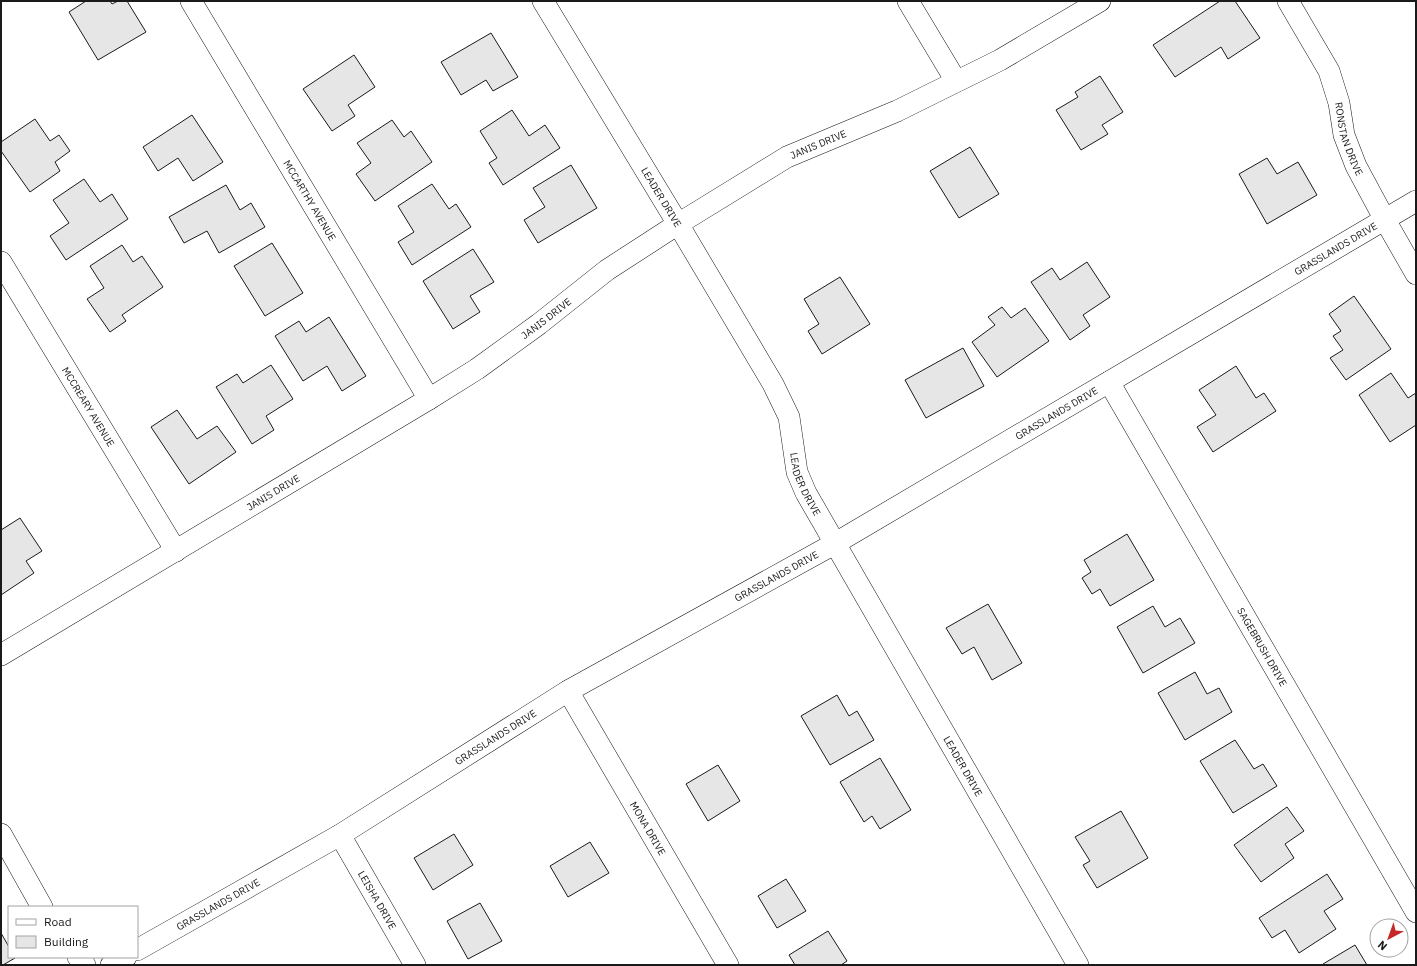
<svg xmlns="http://www.w3.org/2000/svg" width="1417" height="966" font-family="'IBM Plex Sans',sans-serif">
<rect width="100%" height="100%" fill="#fff"/>
<g fill="#e6e6e6" stroke="#1a1a1a">
<polygon points="86,1 110,1 112,4 118,1 127,1 146,32 98,60 69,12"/>
<polygon points="1220,1 1235,1 1260,38 1228,59 1221,47 1175,77 1153,45"/>
<polygon points="491,33 518,77 493,91 486,80 461,95 441,62"/>
<polygon points="354,55 375,87 348,105 355,116 332,131 303,89"/>
<polygon points="1100,76 1123,112 1102,125 1108,134 1081,150 1056,110 1078,97 1075,92"/>
<polygon points="512,110 529,136 545,125 560,148 503,185 489,163 497,158 480,131"/>
<polygon points="192,115 223,162 193,181 178,158 158,171 143,147"/>
<polygon points="35,119 50,141 59,135 70,151 55,162 60,171 30,192 1,151 1,142"/>
<polygon points="392,120 404,137 411,131 432,162 375,201 356,174 371,163 357,143"/>
<polygon points="970,147 999,194 959,218 930,171"/>
<polygon points="1267,158 1277,174 1298,162 1317,195 1267,224 1239,174"/>
<polygon points="571,165 597,208 538,243 524,220 545,207 533,188"/>
<polygon points="84,179 100,202 112,194 128,219 66,260 50,236 69,223 53,200"/>
<polygon points="432,184 449,209 456,204 471,227 412,265 398,242 414,232 398,206"/>
<polygon points="226,185 240,210 251,203 265,227 219,253 207,231 184,243 169,217"/>
<polygon points="272,243 303,293 265,316 234,266"/>
<polygon points="122,245 133,262 142,256 163,287 122,315 126,321 110,332 87,299 104,288 90,266"/>
<polygon points="473,249 494,282 470,296 480,312 453,329 423,281"/>
<polygon points="1087,262 1110,297 1083,315 1090,326 1070,340 1031,282 1052,268 1060,280"/>
<polygon points="840,277 870,324 822,354 808,331 819,324 804,299"/>
<polygon points="1354,296 1391,349 1346,380 1330,358 1343,350 1333,336 1341,331 1329,314"/>
<polygon points="1002,307 1011,318 1025,308 1049,341 997,377 972,342 995,325 988,317"/>
<polygon points="329,317 366,376 342,391 327,366 303,381 275,336 299,321 306,332"/>
<polygon points="963,348 984,386 926,418 905,380"/>
<polygon points="271,365 293,399 266,416 274,430 252,444 216,387 237,374 243,383"/>
<polygon points="1236,366 1256,398 1264,393 1276,411 1213,452 1197,427 1216,415 1199,390"/>
<polygon points="1391,373 1408,398 1416,393 1416,425 1390,442 1359,395"/>
<polygon points="177,410 197,439 217,426 236,452 189,484 151,427"/>
<polygon points="20,518 42,551 26,561 34,573 1,595 1,530"/>
<polygon points="1127,534 1154,580 1110,606 1100,589 1092,594 1082,578 1091,572 1084,560"/>
<polygon points="988,604 1022,663 992,680 974,647 962,654 946,628"/>
<polygon points="1153,606 1165,627 1180,618 1195,643 1143,673 1117,627"/>
<polygon points="1195,672 1207,694 1219,688 1232,712 1185,740 1158,693"/>
<polygon points="837,695 849,716 857,711 874,740 830,765 801,716"/>
<polygon points="1235,740 1254,769 1263,764 1277,786 1233,813 1200,761"/>
<polygon points="880,758 911,810 880,829 872,816 864,822 840,782"/>
<polygon points="718,765 740,801 708,821 686,784"/>
<polygon points="1287,807 1304,831 1285,844 1294,858 1261,882 1234,845"/>
<polygon points="1121,811 1148,858 1097,888 1083,865 1090,861 1075,837"/>
<polygon points="454,834 473,865 433,890 414,858"/>
<polygon points="590,842 609,873 568,897 550,866"/>
<polygon points="1327,874 1343,899 1324,911 1336,929 1299,953 1285,930 1272,938 1259,918"/>
<polygon points="786,879 806,911 777,928 758,896"/>
<polygon points="480,903 502,941 468,959 447,921"/>
<polygon points="828,931 847,961 841,965 795,965 789,955"/>
<polygon points="1,933 9,947 9,957 15,958 3,965 1,965"/>
<polygon points="1355,945 1367,965 1324,965 1323,964"/>
</g>
<g fill="none" stroke-linecap="round" stroke-linejoin="round">
<defs>
<g id="minor">
<path id="s1" d="M191 1 429 399"/>
<path id="s2" d="M543 1 678 224 773 384 789 417 797 472 806 493 1078 965"/>
<polyline points="908,1 956,81"/>
<path id="s3" d="M1288 1 1329 71 1339 103 1344 135 1356 166 1385 220 1416 274"/>
<path id="s4" d="M1 262 176 551"/>
<path id="s5" d="M1109 382 1416 912"/>
<path id="s6" d="M1 655 429 399 477 369 539 324 607 270 678 224 787 157 897 111 1000 60 1100 1"/>
<path id="s7" d="M568 691 728 965"/>
<polyline points="1,834 42,907"/>
<path id="s8" d="M340 835 415 965"/>
<path id="s9" d="M137 950 340 835 568 691 834 544 1416 201"/>
<polyline points="78,957 85,965"/>
<polyline points="111,965 126,957"/>
</g>
</defs>
<use href="#minor" stroke="#1a1a1a" stroke-width="22"/>
<use href="#minor" stroke="#fff" stroke-width="21"/>
</g>
<g text-anchor="middle" dominant-baseline="central" stroke-width="3" stroke-linejoin="round" paint-order="stroke">
<g font-size="10" fill="#1a1a1a" stroke="#fff">
<text stroke="none"><textPath href="#s3" startOffset="152">RONSTAN DRIVE</textPath></text>
<text stroke="none"><textPath href="#s6" startOffset="965">JANIS DRIVE</textPath></text>
<text stroke="none"><textPath href="#s2" startOffset="229">LEADER DRIVE</textPath></text>
<text stroke="none"><textPath href="#s1" startOffset="232">MCCARTHY AVENUE</textPath></text>
<text stroke="none"><textPath href="#s9" startOffset="1389">GRASSLANDS DRIVE</textPath></text>
<text stroke="none"><textPath href="#s6" startOffset="641">JANIS DRIVE</textPath></text>
<text stroke="none"><textPath href="#s4" startOffset="169">MCCREARY AVENUE</textPath></text>
<text stroke="none"><textPath href="#s9" startOffset="1065">GRASSLANDS DRIVE</textPath></text>
<text stroke="none"><textPath href="#s2" startOffset="553">LEADER DRIVE</textPath></text>
<text stroke="none"><textPath href="#s6" startOffset="317">JANIS DRIVE</textPath></text>
<text stroke="none"><textPath href="#s9" startOffset="741">GRASSLANDS DRIVE</textPath></text>
<text stroke="none"><textPath href="#s5" startOffset="306">SAGEBRUSH DRIVE</textPath></text>
<text stroke="none"><textPath href="#s9" startOffset="417">GRASSLANDS DRIVE</textPath></text>
<text stroke="none"><textPath href="#s2" startOffset="877">LEADER DRIVE</textPath></text>
<text stroke="none"><textPath href="#s7" startOffset="159">MONA DRIVE</textPath></text>
<text stroke="none"><textPath href="#s8" startOffset="75">LEISHA DRIVE</textPath></text>
<text stroke="none"><textPath href="#s9" startOffset="93">GRASSLANDS DRIVE</textPath></text>
</g>
</g>
<rect width="1417" height="966" fill="none" stroke="#1a1a1a" stroke-width="4"/>
<rect x="8" y="906" width="130" height="52" fill="#ffffff" stroke="#a3a3a3"/>
<rect x="16" y="919" width="20" height="6" fill="#ffffff" stroke="#a3a3a3"/>
<text x="44" y="926" font-size="12" fill="#1a1a1a">Road</text>
<rect x="16" y="936" width="20" height="12" fill="#e6e6e6" stroke="#a3a3a3"/>
<text x="44" y="946" font-size="12" fill="#1a1a1a">Building</text>
<g transform="translate(1389 938) rotate(221)"><circle r="19" fill="#ffffff" stroke="#a3a3a3"/>
<path d="M0-3L7 15L0 10L-7 15Z" fill="#c62828"/>
<text y="-6" font-size="11" font-weight="bold" text-anchor="middle" fill="#1a1a1a">N</text>
</g>
</svg>
